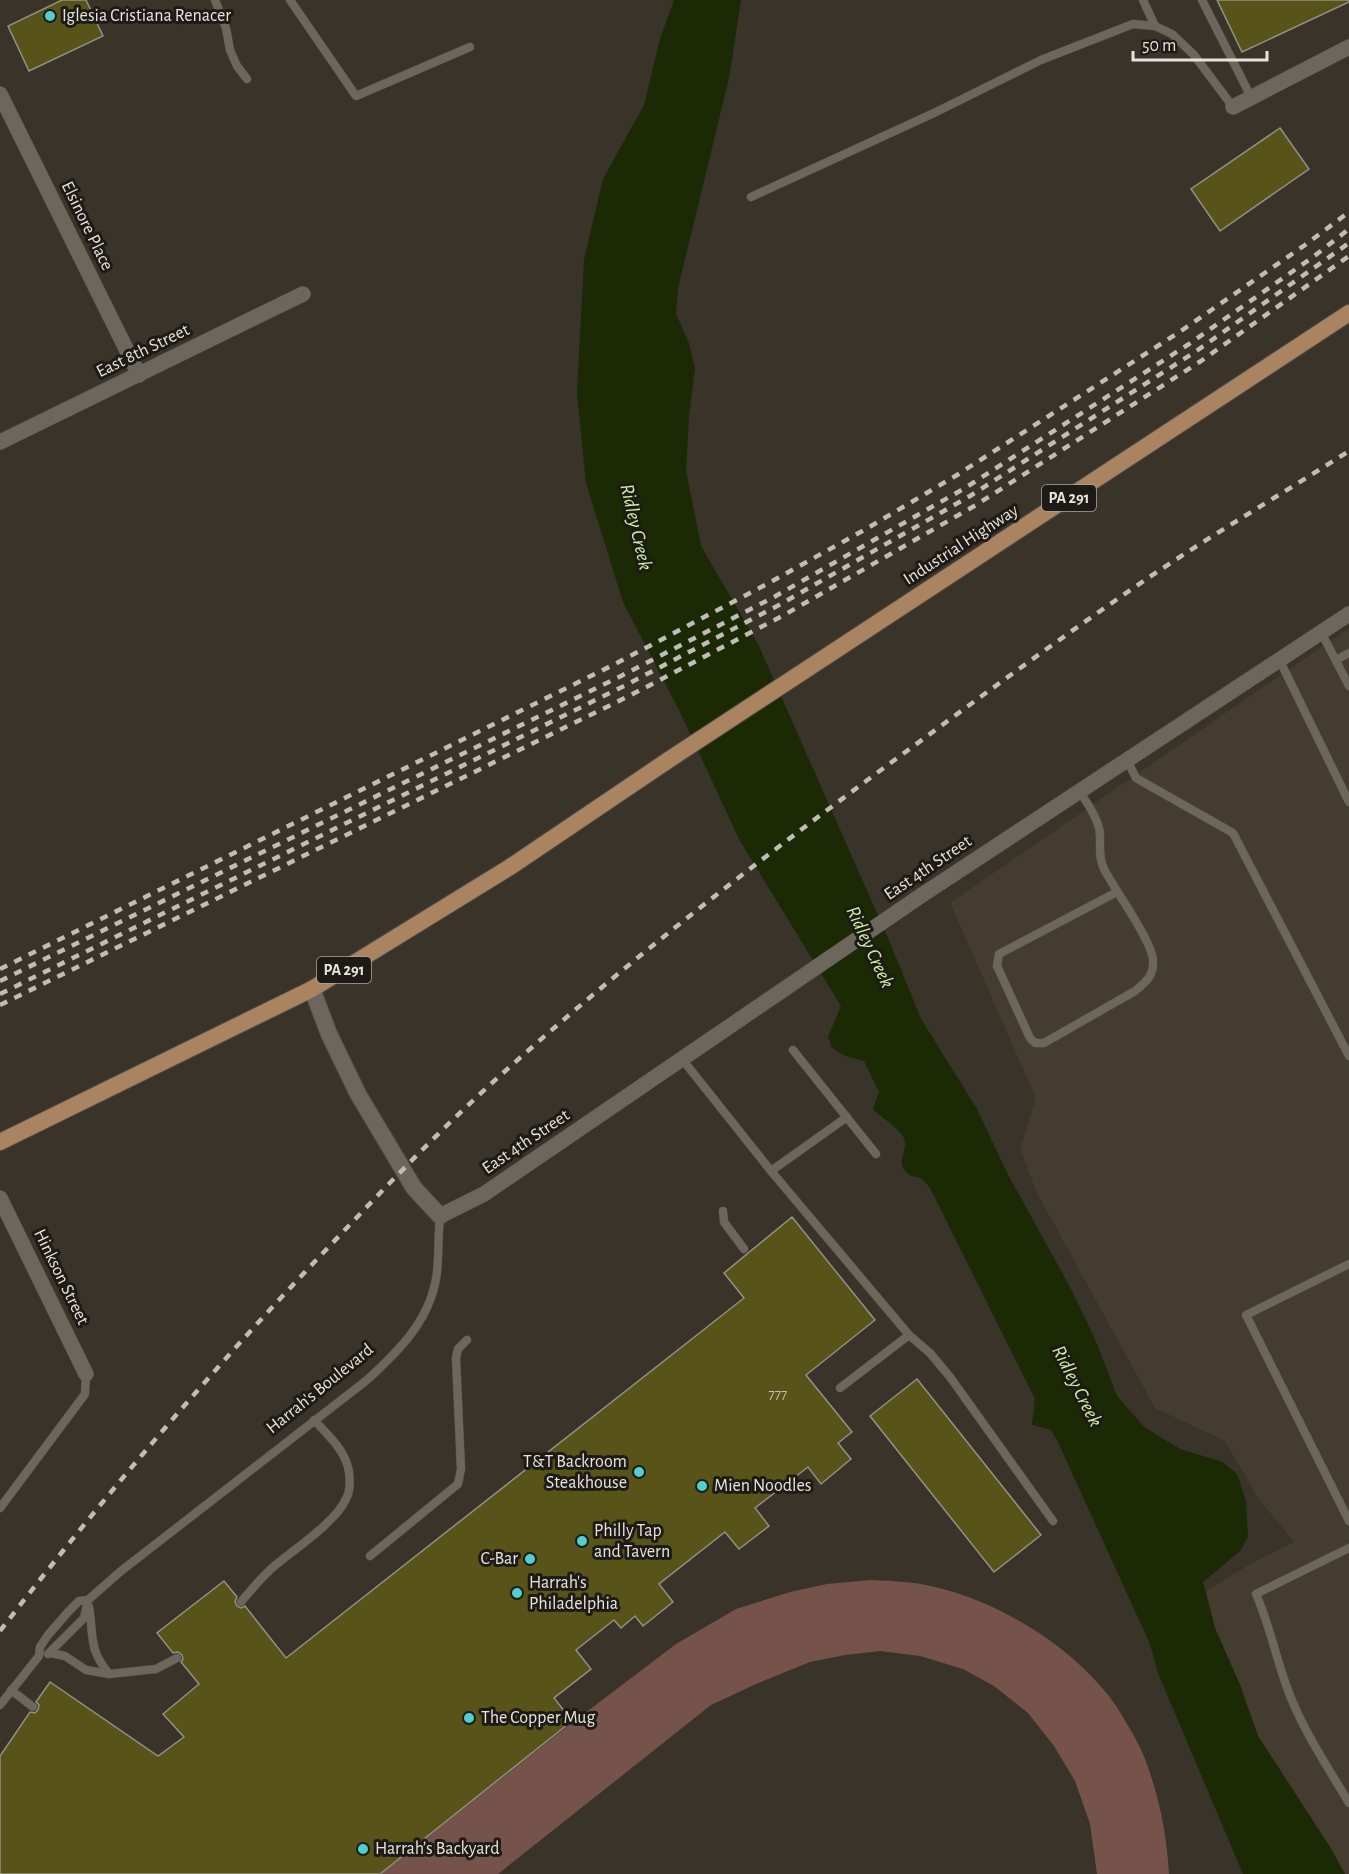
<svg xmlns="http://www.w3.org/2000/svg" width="1349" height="1874" font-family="'Alegreya Sans',sans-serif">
<rect width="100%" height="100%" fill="#39332a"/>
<polygon fill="#443c2e" points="1349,628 1349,1874 1345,1874 1330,1847 1258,1736 1240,1685 1215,1628 1206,1591 1252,1563 1294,1542 1258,1498 1225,1441 1155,1408 1037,1193 1020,1149 1036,1098 950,903"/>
<path fill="#75534a" d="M871 1580C895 1581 919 1582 943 1589 1002 1605 1063 1642 1103 1689 1115 1702 1124 1719 1133 1734 1137 1742 1142 1750 1145 1759 1159 1796 1167 1835 1169 1874H1097L1090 1824 1075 1781 1054 1746 1028 1713 994 1686 963 1669 920 1656 880 1651 845 1655 810 1662 756 1684 711 1705 498 1874H381L564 1729 676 1644 736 1609 790 1592 827 1584Z"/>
<path fill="#1b2904" d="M674 0H741L729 78 678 288 676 314 689 343 695 369 689 415 686 471 701 546 758 644 891 945 921 1019 977 1109 1007 1173 1070 1287 1095 1339 1117 1396 1144 1427 1180 1449 1223 1462 1237 1474 1246 1501 1248 1537 1240 1551 1203 1582 1215 1628 1240 1685 1258 1736 1330 1847 1345 1874H1243L1158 1673 1150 1644 1057 1440 1051 1430 1032 1425 1035 1399 931 1190C925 1181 922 1177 911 1176 891 1162 911 1152 903 1136 898 1128 881 1117 873 1109L879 1092 864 1061 843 1055 832 1048 828 1037 841 1006 740 841 679 710 623 602 586 483 577 392 584 260 603 179 644 105 660 39Z"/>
<g fill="#575319" stroke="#919185" stroke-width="1.5">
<polygon points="62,0 86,0 103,36 29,71 8,26"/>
<polygon points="1217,0 1349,0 1349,2 1242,52"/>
<polygon points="1280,128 1309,169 1220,231 1191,189"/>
<polygon points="792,1217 875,1320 806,1375 852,1432 838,1443 851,1459 821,1484 808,1467 755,1508 769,1526 739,1549 725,1532 659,1584 673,1602 643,1626 635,1616 621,1628 614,1620 576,1650 591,1669 554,1698 572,1721 380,1874 0,1874 0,1756 30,1712 35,1713 38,1710 39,1705 36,1702 50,1682 158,1756 184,1737 163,1714 199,1684 181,1662 183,1659 182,1655 178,1652 173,1653 157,1633 224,1581 237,1597 235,1602 237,1606 241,1608 245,1606 286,1658 744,1298 724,1273"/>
<polygon points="917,1379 1041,1535 994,1572 870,1416"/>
</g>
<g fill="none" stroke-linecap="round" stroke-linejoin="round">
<defs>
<g id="service">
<polyline points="215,0 226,28 230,50 237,66 247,79"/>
<polyline points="290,0 356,96 470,47"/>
<polyline points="1143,0 1155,26"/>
<polyline points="1202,0 1251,97"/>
<polyline points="751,197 934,113 1041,60 1133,24 1155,26 1172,34 1194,55 1233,107"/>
<polyline points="1321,632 1349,686"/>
<polyline points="1279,659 1349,802"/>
<polyline points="1336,660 1349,653"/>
<polyline points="1127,760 1136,778 1233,833 1349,1056"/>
<path d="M1080 792C1087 803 1096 815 1099 828 1102 841 1097 855 1104 869 1114 889 1153 942 1153 961 1154 976 1145 983 1135 991L1044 1043H1035L1030 1038 997 966 999 954 1117 892"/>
<polyline points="793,1050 876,1154"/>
<polyline points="682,1059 771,1171 909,1335 930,1353 950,1377 1053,1521"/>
<polyline points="771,1171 847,1117"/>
<polyline points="723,1211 724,1222 744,1249"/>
<polyline points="1349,1264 1246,1315 1349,1521"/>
<polyline points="840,1388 909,1335"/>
<polyline points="0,1508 85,1394 86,1374"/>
<path d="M1349 1548 1256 1594C1271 1628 1277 1664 1291 1698 1306 1735 1329 1769 1349 1803"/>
<polyline points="370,1556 458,1484 461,1469 456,1358 458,1349 467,1340"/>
<path d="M241 1602C251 1590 261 1578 272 1568 293 1550 335 1523 346 1499 350 1492 350 1480 349 1472 346 1451 328 1435 314 1420"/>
<path d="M89 1607C94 1637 88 1648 109 1674"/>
<polyline points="50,1653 65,1656 86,1670 109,1674 156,1669 177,1658"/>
<polyline points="48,1654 84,1618 88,1600"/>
<polyline points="11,1690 33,1707"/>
<path d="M0 1705 39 1656 40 1647 48 1635 69 1611 79 1601 88 1600 121 1571 367 1380C400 1350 432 1318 437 1272 439 1254 438 1235 440 1216"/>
</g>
<g id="minor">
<polyline points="0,94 139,375"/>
<polyline points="1233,107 1349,47"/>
<polyline points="0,442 303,294"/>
<polyline points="0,1198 86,1374"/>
<polyline points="440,1216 484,1194 922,895 1349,614"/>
</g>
<polyline id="tertiary" points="312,989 329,1034 358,1094 414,1188 440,1216"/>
<polyline id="primary" points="0,1142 312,989 510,867 667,761 1349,313"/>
</defs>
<use href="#service" stroke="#544f47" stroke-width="9"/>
<use href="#minor" stroke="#544f47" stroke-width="16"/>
<use href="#tertiary" stroke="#544f47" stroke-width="18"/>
<use href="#primary" stroke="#544f47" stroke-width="18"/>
<use href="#service" stroke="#6c665c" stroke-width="8"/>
<use href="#minor" stroke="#6c665c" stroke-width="15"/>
<use href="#tertiary" stroke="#6c665c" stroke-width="16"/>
<use href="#primary" stroke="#aa8361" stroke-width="16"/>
<g stroke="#c1bcb6" stroke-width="4.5" stroke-dasharray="8 8" stroke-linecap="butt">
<polyline points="0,969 615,664 767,584 866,529 957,475 1181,331 1305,245 1349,212"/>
<polyline points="0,981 621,676 774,597 965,488 1189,344 1313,257 1349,229"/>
<polyline points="0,994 626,685 779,605 970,496 1195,352 1349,243"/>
<polyline points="0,1005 631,695 784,615 976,505 1201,361 1349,256"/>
<path d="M0 1631C107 1492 221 1359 342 1233 394 1178 447 1123 503 1073 624 964 754 864 885 767 975 701 1065 634 1157 572 1220 530 1285 492 1349 451"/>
</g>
</g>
<g fill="#52cdd0" stroke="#1e1b17" stroke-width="2">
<circle cx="50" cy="16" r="6"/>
<circle cx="639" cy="1472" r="6"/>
<circle cx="702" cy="1486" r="6"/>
<circle cx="582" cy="1541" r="6"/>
<circle cx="530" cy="1559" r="6"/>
<circle cx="517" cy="1593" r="6"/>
<circle cx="469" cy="1718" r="6"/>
<circle cx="363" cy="1849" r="6"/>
</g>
<g text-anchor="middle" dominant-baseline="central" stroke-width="6" stroke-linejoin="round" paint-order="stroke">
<g font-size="15" fill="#c3bfac">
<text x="778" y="1394">777</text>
</g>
<g fill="#1e1b17" stroke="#aba7a2" stroke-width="1.5">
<rect x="1042" y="485" width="54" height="26" rx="4.5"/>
<rect x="317" y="957" width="54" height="26" rx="4.5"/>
</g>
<g font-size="16" font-weight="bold" fill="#e7e3dd">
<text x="1069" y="498">PA 291</text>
<text x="344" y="970">PA 291</text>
</g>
<g font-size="18" fill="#e7e3dd" stroke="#1e1b17" text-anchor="start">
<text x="62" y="16">Iglesia Cristiana Renacer</text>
<text x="627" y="1462" text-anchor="end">T&amp;T Backroom<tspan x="627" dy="21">Steakhouse</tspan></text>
<text x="714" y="1486">Mien Noodles</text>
<text x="594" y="1531">Philly Tap<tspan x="594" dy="21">and Tavern</tspan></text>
<text x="518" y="1559" text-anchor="end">C-Bar</text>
<text x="529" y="1583">Harrah's<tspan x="529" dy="21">Philadelphia</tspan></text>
<text x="481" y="1718">The Copper Mug</text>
<text x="375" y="1849">Harrah’s Backyard</text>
</g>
<g font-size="18" fill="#e7e3dd" stroke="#1e1b17">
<text transform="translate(87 226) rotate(64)">Elsinore Place</text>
<text transform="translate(143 351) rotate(-26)">East 8th Street</text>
<text transform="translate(961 545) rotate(-33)">Industrial Highway</text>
<text transform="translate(928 868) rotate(-34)">East 4th Street</text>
<text transform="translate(526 1142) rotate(-34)">East 4th Street</text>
<text transform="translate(61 1277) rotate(64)">Hinkson Street</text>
<text transform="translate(320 1389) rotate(-39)">Harrah's Boulevard</text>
</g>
<g font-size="20" font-style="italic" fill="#cdf0a3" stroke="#1e1b17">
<text transform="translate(636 527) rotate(77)">Ridley Creek</text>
<text transform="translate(870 947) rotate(65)">Ridley Creek</text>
<text transform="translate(1077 1386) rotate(63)">Ridley Creek</text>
</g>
</g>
<path d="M1133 51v9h134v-9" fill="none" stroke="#e7e3dd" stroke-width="3"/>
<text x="1142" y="51" font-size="18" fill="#e7e3dd" stroke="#1e1b17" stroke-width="4.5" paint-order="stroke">50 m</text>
</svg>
